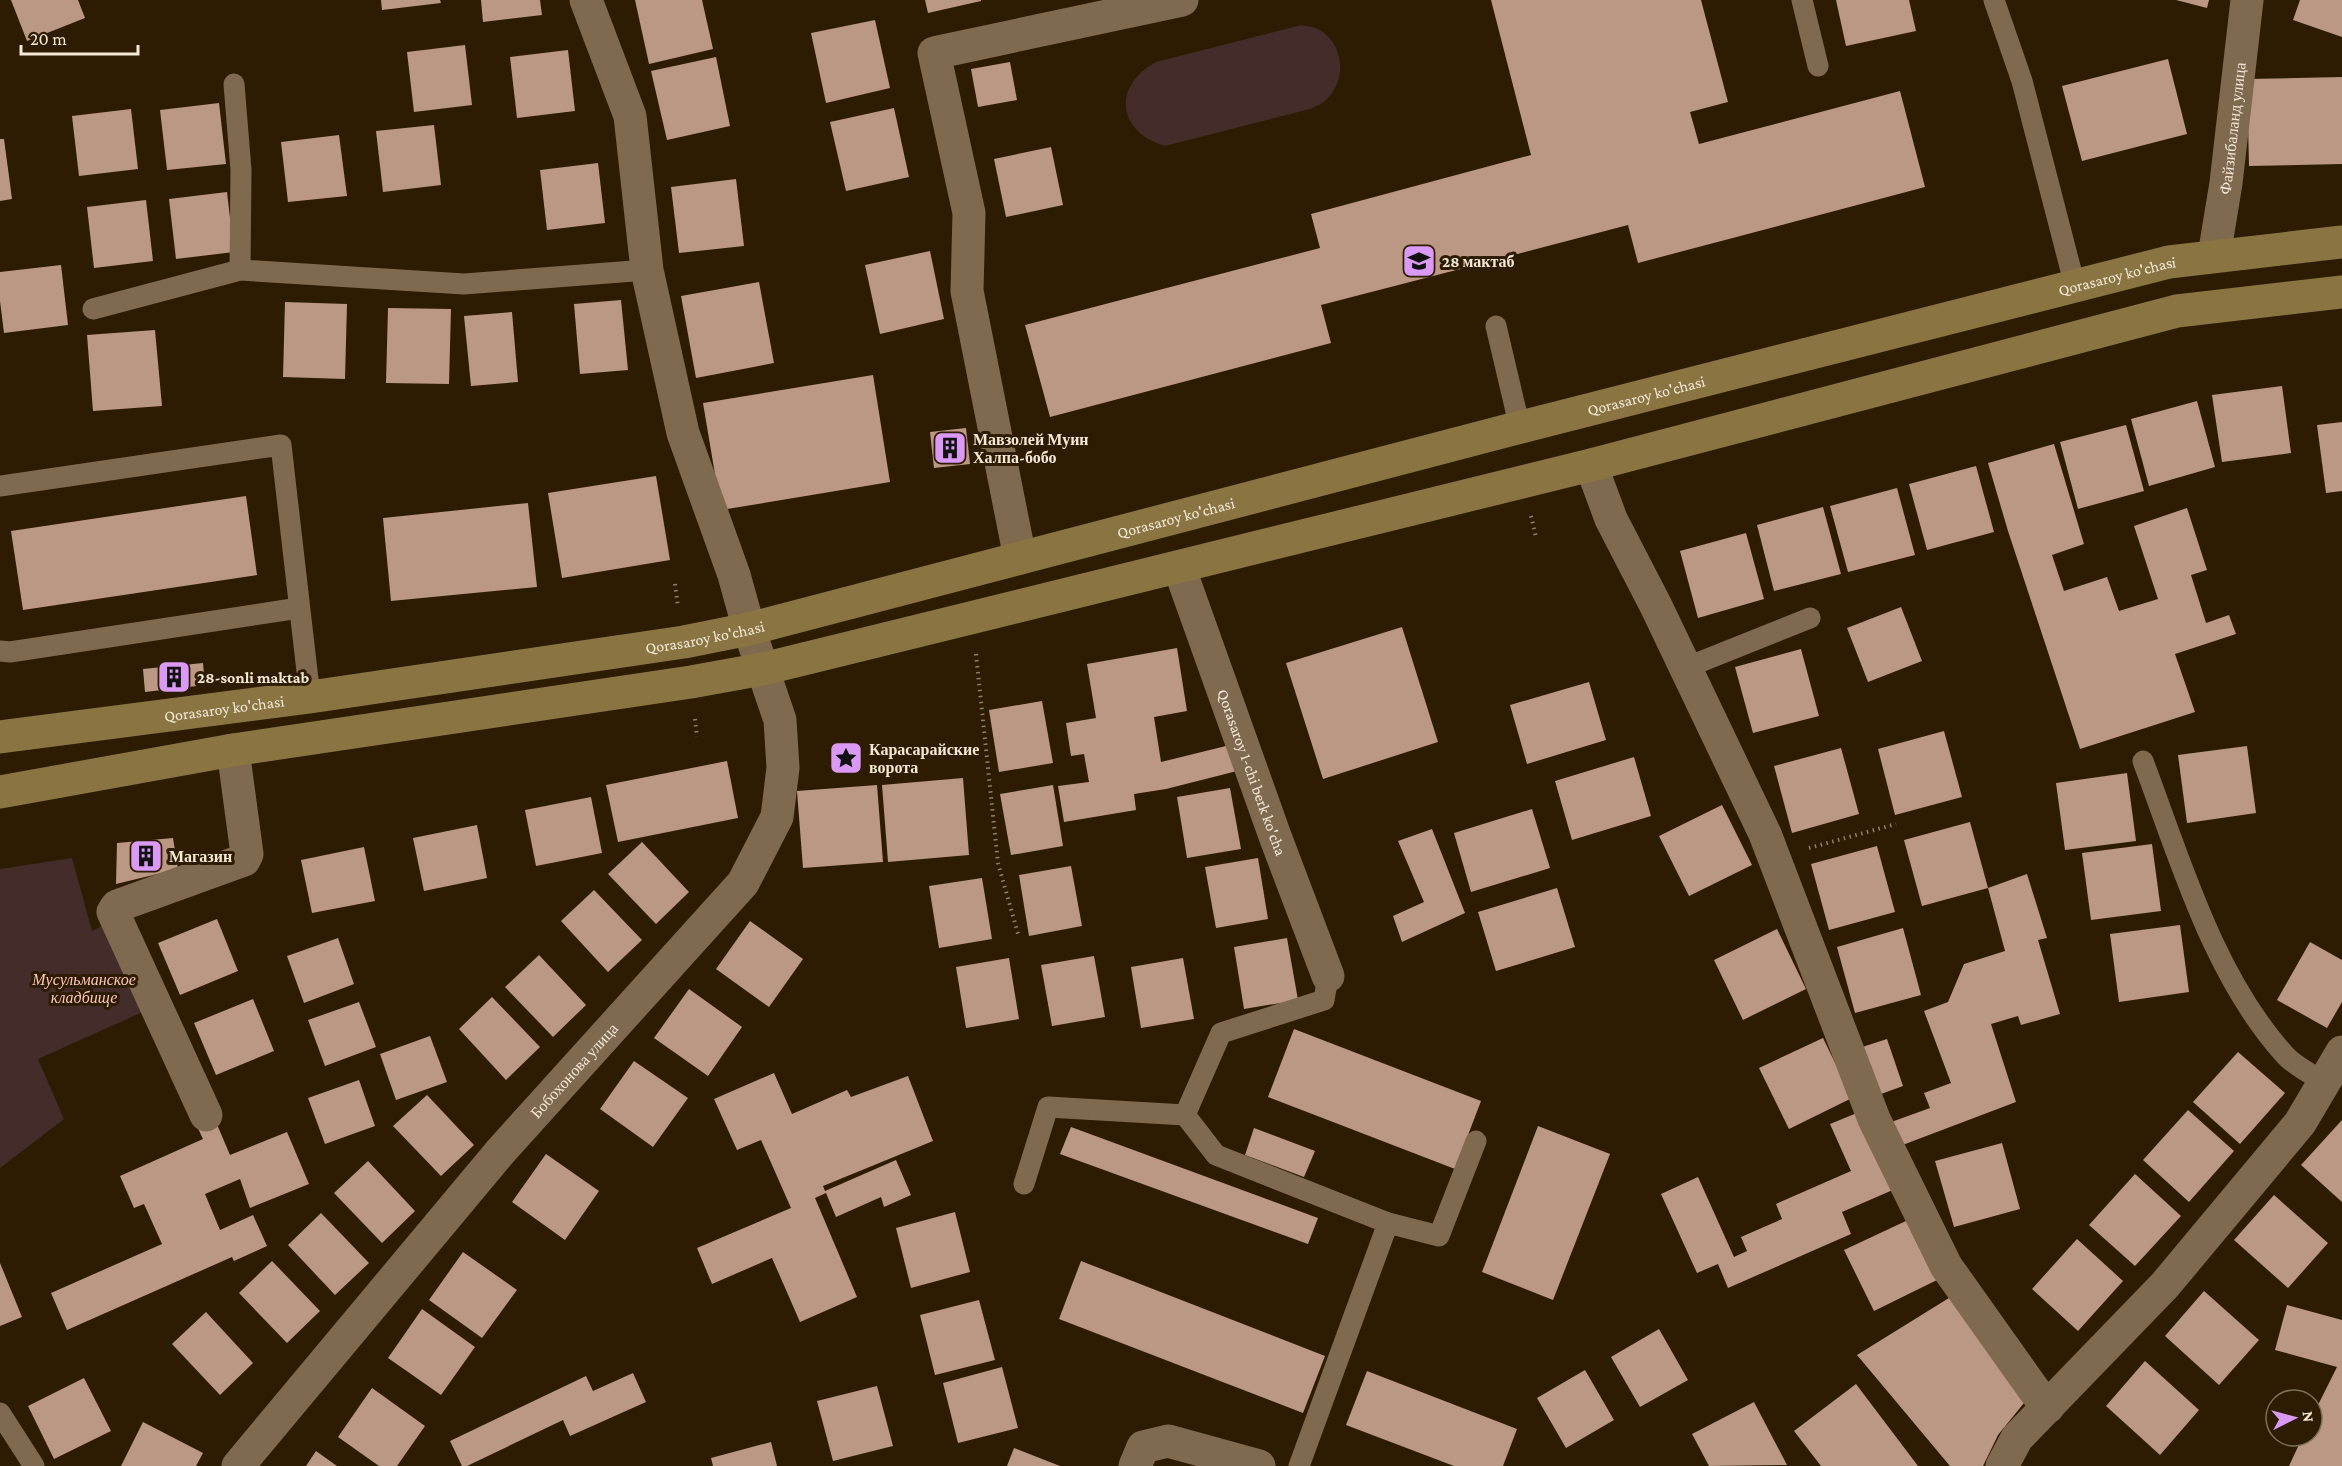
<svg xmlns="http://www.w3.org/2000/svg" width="2342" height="1466" font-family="'Crimson Pro',serif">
<rect width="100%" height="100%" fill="#2d1c02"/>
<g fill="#432c29">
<path d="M1301 25C1307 26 1315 27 1320 30 1344 45 1347 79 1327 99 1323 104 1316 106 1310 109L1165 146C1117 132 1112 86 1156 62Z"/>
<polygon points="72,858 92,931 108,923 145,1011 38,1059 64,1119 0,1168 0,869"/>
</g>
<g fill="#bb9884">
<polygon points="11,0 78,0 85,18 27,41"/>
<polygon points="381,0 440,0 441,3 382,10"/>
<polygon points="481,0 540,0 542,15 483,22"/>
<polygon points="635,0 702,0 713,49 649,64"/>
<polygon points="925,0 981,0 981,1 928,13"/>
<polygon points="1491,0 1701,0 1728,102 1690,112 1699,144 1900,91 1925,187 1638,263 1628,225 1468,267 1321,305 1331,343 1050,417 1025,325 1320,248 1311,214 1531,155"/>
<polygon points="1836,0 1909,0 1916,31 1846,46"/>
<polygon points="2176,0 2209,0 2207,8"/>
<polygon points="2300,0 2342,0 2342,37 2293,20"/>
<polygon points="875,20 890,88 826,103 811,33"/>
<polygon points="465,45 472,105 414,112 407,52"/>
<polygon points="568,50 575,111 517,118 510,57"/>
<polygon points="716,57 730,126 667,140 651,71"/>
<polygon points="2168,59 2187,134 2082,161 2062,86"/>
<polygon points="1010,62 1017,100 978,107 971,69"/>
<polygon points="2342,77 2342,164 2249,166 2247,79"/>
<polygon points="219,103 226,164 167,170 160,110"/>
<polygon points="894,108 909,177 846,191 830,122"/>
<polygon points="131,109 138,169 79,176 72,116"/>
<polygon points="434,125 441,185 383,192 376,131"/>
<polygon points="339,135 347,196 288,202 281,142"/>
<polygon points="0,139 4,139 12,199 0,201"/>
<polygon points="1051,147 1063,205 1006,217 994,159"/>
<polygon points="598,163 605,223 547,230 540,170"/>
<polygon points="736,179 744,246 679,253 671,187"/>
<polygon points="227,192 234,252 176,259 169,199"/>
<polygon points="146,200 153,261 94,268 87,207"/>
<polygon points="930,251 944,319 880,334 865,265"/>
<polygon points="61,265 68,325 4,333 0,301 0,272"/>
<polygon points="759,282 774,363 696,378 681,296"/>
<polygon points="621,300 628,370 580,374 574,304"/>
<polygon points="285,302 347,304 345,379 283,377"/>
<polygon points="388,308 451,309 449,384 386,383"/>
<polygon points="512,312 518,382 471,386 464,316"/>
<polygon points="155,330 162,406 93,411 87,335"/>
<polygon points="873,375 890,482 721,510 703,403"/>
<polygon points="2282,386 2291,453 2222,462 2212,395"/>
<polygon points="2197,401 2215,467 2149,486 2131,419"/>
<polygon points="2342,422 2342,491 2326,493 2317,425"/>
<polygon points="2126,425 2144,491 2078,509 2060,442"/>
<polygon points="966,428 970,464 934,468 930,432"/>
<polygon points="2054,444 2084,544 2052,555 2064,591 2107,577 2119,611 2158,599 2134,526 2187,508 2207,570 2191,575 2206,623 2229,615 2236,634 2175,654 2195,712 2080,749 2008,531 1988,463"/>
<polygon points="1976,466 1994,532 1927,550 1909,484"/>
<polygon points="656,476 670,560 562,578 548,493"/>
<polygon points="1897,488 1915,555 1848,572 1830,506"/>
<polygon points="246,496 257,575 23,610 11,531"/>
<polygon points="528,503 537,587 391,601 383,518"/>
<polygon points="1823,507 1841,574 1774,591 1757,525"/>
<polygon points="1746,533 1764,599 1698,618 1680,551"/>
<polygon points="1901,607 1922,661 1868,682 1847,628"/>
<polygon points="1402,627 1438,742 1323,779 1286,663"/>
<polygon points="1177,648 1187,711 1154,717 1161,762 1234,744 1241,770 1166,789 1134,794 1136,810 1064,822 1058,786 1089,782 1084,754 1071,756 1066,723 1096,718 1087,664"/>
<polygon points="1801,649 1819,716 1753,733 1735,667"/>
<polygon points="203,663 205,685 145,692 143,669"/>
<polygon points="1589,682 1606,740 1527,764 1510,705"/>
<polygon points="1042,701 1053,763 999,772 989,710"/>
<polygon points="1944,731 1962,797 1895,815 1878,749"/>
<polygon points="2247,746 2256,813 2187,823 2178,755"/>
<polygon points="1841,748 1859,814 1792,833 1774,766"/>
<polygon points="1634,757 1651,816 1572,840 1555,781"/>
<polygon points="727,761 738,818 618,842 606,785"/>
<polygon points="2127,773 2136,841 2065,850 2056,783"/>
<polygon points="963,778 969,855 888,862 882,785"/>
<polygon points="877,785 883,862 803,868 797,791"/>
<polygon points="1053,785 1063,846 1011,855 1000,794"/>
<polygon points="1230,788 1241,849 1187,858 1177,797"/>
<polygon points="591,797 602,853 536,866 525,810"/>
<polygon points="1722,805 1752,865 1689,896 1659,836"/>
<polygon points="1532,809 1550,868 1471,892 1454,833"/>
<polygon points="1970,822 1988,888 1922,906 1904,840"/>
<polygon points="477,825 487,878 424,891 413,838"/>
<polygon points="1432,829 1465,913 1402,942 1393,916 1424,902 1398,841"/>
<polygon points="173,838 178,869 116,884 117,843"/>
<polygon points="642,842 689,892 656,924 608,874"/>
<polygon points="2152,844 2161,911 2091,920 2082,853"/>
<polygon points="1877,846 1895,912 1829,930 1811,864"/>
<polygon points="364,847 375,901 312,913 301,860"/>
<polygon points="1258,858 1268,919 1216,928 1205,867"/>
<polygon points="1071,866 1082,926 1029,936 1019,875"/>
<polygon points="2027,874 2047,938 2038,940 2060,1014 2021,1025 2018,1016 1991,1024 2016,1102 1892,1149 1883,1125 1930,1108 1924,1093 1951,1083 1924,1011 1948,1002 1964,964 2005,951 1988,888"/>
<polygon points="982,878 992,939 939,948 929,886"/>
<polygon points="1557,888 1575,947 1496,971 1478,912"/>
<polygon points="594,890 642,940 608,972 561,921"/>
<polygon points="217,919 238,971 180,995 158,943"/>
<polygon points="750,921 803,959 769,1007 716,969"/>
<polygon points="2180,925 2189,992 2119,1002 2110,934"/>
<polygon points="1903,928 1921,995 1855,1013 1837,947"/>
<polygon points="1777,929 1806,989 1743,1020 1714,960"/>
<polygon points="338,938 354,984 304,1003 287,956"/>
<polygon points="1287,938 1298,1000 1244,1009 1234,947"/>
<polygon points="2310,942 2342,960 2342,1002 2327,1028 2277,1000"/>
<polygon points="539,955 586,1005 553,1037 505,987"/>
<polygon points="1094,956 1105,1017 1052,1026 1041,965"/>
<polygon points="1009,958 1019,1019 966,1028 956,967"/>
<polygon points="1183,958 1194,1019 1141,1028 1131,967"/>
<polygon points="689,989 742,1027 708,1076 654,1038"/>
<polygon points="492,997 540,1047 506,1080 459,1029"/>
<polygon points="253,999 274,1051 216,1075 194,1023"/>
<polygon points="359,1002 376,1047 325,1066 308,1020"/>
<polygon points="1294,1029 1481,1101 1455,1169 1268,1097"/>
<polygon points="430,1036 447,1082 396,1100 380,1054"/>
<polygon points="1823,1038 1852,1098 1789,1129 1759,1068"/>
<polygon points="1887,1039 1903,1086 1870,1098 1853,1050"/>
<polygon points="2238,1052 2285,1093 2240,1144 2193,1102"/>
<polygon points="634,1061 688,1098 653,1147 600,1109"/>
<polygon points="774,1073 792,1114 847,1090 851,1097 908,1076 933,1141 823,1186 825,1191 896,1160 911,1195 884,1207 881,1197 836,1217 826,1193 815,1198 857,1297 800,1322 772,1258 712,1284 697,1248 791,1208 761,1140 737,1150 714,1099"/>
<polygon points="359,1080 375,1126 325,1144 308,1098"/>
<polygon points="427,1095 474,1145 441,1176 393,1126"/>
<polygon points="1869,1108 1902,1186 1842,1212 1851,1234 1728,1288 1718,1264 1697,1273 1661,1194 1698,1177 1734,1257 1747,1251 1741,1237 1782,1219 1776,1204 1851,1171 1830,1124"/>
<polygon points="2188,1110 2234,1151 2189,1202 2143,1160"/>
<polygon points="213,1115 230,1155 287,1132 309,1184 250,1208 240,1179 205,1194 220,1230 253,1215 267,1246 234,1261 232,1257 67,1330 51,1293 162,1244 144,1204 134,1208 120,1176 203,1139 195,1122"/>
<polygon points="2342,1120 2342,1202 2301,1165"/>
<polygon points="1538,1126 1610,1154 1553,1300 1482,1272"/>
<polygon points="1071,1127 1318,1218 1308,1244 1060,1154"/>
<polygon points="1254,1128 1315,1151 1304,1177 1245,1155"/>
<polygon points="2002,1143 2020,1209 1954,1227 1935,1161"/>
<polygon points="546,1154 599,1191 565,1240 512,1202"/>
<polygon points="368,1161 415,1211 382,1243 334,1193"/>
<polygon points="2135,1174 2181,1216 2135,1266 2089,1225"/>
<polygon points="2274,1195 2328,1243 2288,1288 2234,1240"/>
<polygon points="955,1212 970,1272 911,1288 896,1228"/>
<polygon points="321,1213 369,1263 335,1295 288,1245"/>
<polygon points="1908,1220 1937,1280 1874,1311 1844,1250"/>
<polygon points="2077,1239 2123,1281 2078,1331 2032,1289"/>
<polygon points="463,1252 517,1290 482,1338 429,1300"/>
<polygon points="272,1261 320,1311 287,1343 239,1293"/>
<polygon points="1081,1261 1325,1356 1303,1413 1059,1319"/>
<polygon points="0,1263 22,1317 0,1326"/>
<polygon points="2204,1291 2259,1340 2219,1385 2165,1336"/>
<polygon points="1957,1293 2024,1403 1998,1435 1983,1466 1950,1466 1857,1355"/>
<polygon points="979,1300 995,1360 935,1375 920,1315"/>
<polygon points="2287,1305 2342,1320 2342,1466 2289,1466 2303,1436 2312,1436 2312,1417 2337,1367 2275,1350"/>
<polygon points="422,1309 475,1347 441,1395 388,1358"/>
<polygon points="206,1312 253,1363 220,1395 172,1344"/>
<polygon points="1659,1329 1688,1380 1640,1407 1611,1357"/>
<polygon points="2145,1361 2199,1410 2160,1455 2106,1406"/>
<polygon points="1002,1367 1018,1428 958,1443 943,1383"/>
<polygon points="1585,1370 1614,1420 1566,1448 1537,1398"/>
<polygon points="1367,1371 1517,1429 1503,1466 1454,1466 1346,1425"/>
<polygon points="633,1373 646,1402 570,1436 563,1420 467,1466 462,1466 450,1441 586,1376 593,1391"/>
<polygon points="84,1378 111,1431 54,1459 28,1406"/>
<polygon points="1856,1384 1918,1466 1821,1466 1794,1431"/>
<polygon points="877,1386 893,1446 833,1461 817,1401"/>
<polygon points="372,1388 425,1426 397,1466 379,1466 338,1437"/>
<polygon points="1754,1402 1787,1465 1709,1466 1692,1434"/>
<polygon points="143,1422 203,1453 196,1466 121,1466"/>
<polygon points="771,1442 777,1466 713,1466 711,1458"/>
<polygon points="1014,1448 1060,1466 1007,1466"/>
<polygon points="316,1451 337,1466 306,1466"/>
</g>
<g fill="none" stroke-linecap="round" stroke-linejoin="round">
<g stroke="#8d7f6a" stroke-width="4" stroke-dasharray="1.5 4.5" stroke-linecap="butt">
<polyline points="1531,516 1536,537"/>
<polyline points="675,584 678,607"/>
<polyline points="976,654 998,863 1018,934"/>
<polyline points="695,719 697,737"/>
<polyline points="1809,848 1896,824"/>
</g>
<g stroke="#7f6a4f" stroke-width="21">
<polyline points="1802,0 1818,66"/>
<polyline points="1994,0 2022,81 2075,286"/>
<polyline points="234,84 241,170 240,270"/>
<polyline points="93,309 240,270 464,284 647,270"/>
<polyline points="1496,326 1520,428"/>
<polyline points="0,486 281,445 310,697"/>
<polyline points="0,651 10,652 299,608"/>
<polyline points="1685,668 1810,618"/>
<path d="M2143 761C2180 859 2213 975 2284 1054 2294 1066 2312 1074 2325 1083"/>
<polyline points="1328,976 1324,1000 1221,1033 1185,1115 1216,1155 1388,1223 1439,1236 1476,1141"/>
<polyline points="1024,1184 1048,1107 1185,1115"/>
<polyline points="0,1413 34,1466"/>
<polyline points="1299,1466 1388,1223"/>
</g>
<g stroke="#7f6a4f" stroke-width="33">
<path id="s1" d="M2214 256 2226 183 2247 0"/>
<polyline points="1591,465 1611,519 1656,606 1765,834 1874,1119 1946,1266 2034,1390 2048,1407"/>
<polyline points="1020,558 967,291 969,213 934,53 1182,0"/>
<path id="s2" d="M1179 567 1275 836 1328 976"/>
<polyline points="206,1115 113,912 117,906 244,860 247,854 233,750"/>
<path id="s3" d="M238 1466 500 1152 743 883 777 817 783 768 780 720 749 629 734 575 683 433 647 270 630 116 586 0"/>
<polyline points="1135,1466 1143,1447 1168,1441 1259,1466"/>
<polyline points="2002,1466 2017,1438 2165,1285 2300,1123 2342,1052"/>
</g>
<g stroke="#8a7542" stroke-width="33">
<path id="s4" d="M0 737 310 697 684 642 749 629 1513 429 2169 262 2342 242"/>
<polyline points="0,792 233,750 691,682 763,669 1591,465 2177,311 2342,292"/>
</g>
</g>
<defs>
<symbol id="school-square" viewBox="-11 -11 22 22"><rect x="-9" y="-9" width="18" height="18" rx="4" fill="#db99f6" stroke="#2d1c02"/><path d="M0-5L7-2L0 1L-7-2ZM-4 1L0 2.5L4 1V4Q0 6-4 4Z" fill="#111"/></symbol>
<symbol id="building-square" viewBox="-11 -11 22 22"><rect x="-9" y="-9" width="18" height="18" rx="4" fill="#db99f6" stroke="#2d1c02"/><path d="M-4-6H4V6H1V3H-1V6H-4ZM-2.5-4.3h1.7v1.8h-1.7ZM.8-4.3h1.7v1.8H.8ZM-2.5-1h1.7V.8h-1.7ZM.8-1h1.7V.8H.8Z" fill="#111"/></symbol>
<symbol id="sight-square" viewBox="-11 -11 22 22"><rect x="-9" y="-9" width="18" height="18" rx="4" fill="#db99f6" stroke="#2d1c02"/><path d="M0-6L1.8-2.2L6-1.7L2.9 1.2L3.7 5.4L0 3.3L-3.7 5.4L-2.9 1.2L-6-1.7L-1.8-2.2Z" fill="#111"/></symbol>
</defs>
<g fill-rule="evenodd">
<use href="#school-square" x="1400" y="242" width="38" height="38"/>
<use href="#building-square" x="931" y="429" width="38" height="38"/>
<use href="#building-square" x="155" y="658" width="38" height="38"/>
<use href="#sight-square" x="827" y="739" width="38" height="38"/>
<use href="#building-square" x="127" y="837" width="38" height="38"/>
</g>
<g text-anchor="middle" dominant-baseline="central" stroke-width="6" stroke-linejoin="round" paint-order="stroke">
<g font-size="16" fill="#f4e8d9" stroke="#2d1c02">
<text stroke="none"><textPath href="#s1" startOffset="129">Файзибаланд улица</textPath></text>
<text stroke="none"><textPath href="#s4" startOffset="2170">Qorasaroy ko'chasi</textPath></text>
<text stroke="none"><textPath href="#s4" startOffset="1684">Qorasaroy ko'chasi</textPath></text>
<text stroke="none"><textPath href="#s4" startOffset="1198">Qorasaroy ko'chasi</textPath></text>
<text stroke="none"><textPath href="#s4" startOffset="712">Qorasaroy ko'chasi</textPath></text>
<text stroke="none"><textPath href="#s4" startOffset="226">Qorasaroy ko'chasi</textPath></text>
<text stroke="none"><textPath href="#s2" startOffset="218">Qorasaroy 1-chi berk ko'cha</textPath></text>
<text stroke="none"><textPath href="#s3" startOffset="519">Бобохонова улица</textPath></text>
</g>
<g font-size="16" font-weight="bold" fill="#f4e8d9" stroke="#2d1c02" text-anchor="start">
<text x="1442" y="261">28 мактаб</text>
<text x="973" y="439">Мавзолей Муин<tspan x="973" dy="18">Халпа-бобо</tspan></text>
<text x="197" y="677">28-sonli maktab</text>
<text x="869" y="749">Карасарайские<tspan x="869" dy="18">ворота</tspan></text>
<text x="169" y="856">Магазин</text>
</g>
<g font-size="16" font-style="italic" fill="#fdc6bf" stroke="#2d1c02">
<text x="84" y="979">Мусульманское<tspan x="84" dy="18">кладбище</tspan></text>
</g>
</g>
<g transform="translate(2294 1418) rotate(84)"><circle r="28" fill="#2d1c02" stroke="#7d6e58" stroke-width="1.5"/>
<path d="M0-4.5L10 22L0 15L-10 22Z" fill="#db99f6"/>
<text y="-9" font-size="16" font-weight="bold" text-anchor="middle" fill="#f4e8d9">N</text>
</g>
<path d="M21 45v9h117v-9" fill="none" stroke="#f4e8d9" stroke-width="3"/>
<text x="30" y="45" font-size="18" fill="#f4e8d9" stroke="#2d1c02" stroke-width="4.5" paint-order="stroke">20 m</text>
</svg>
